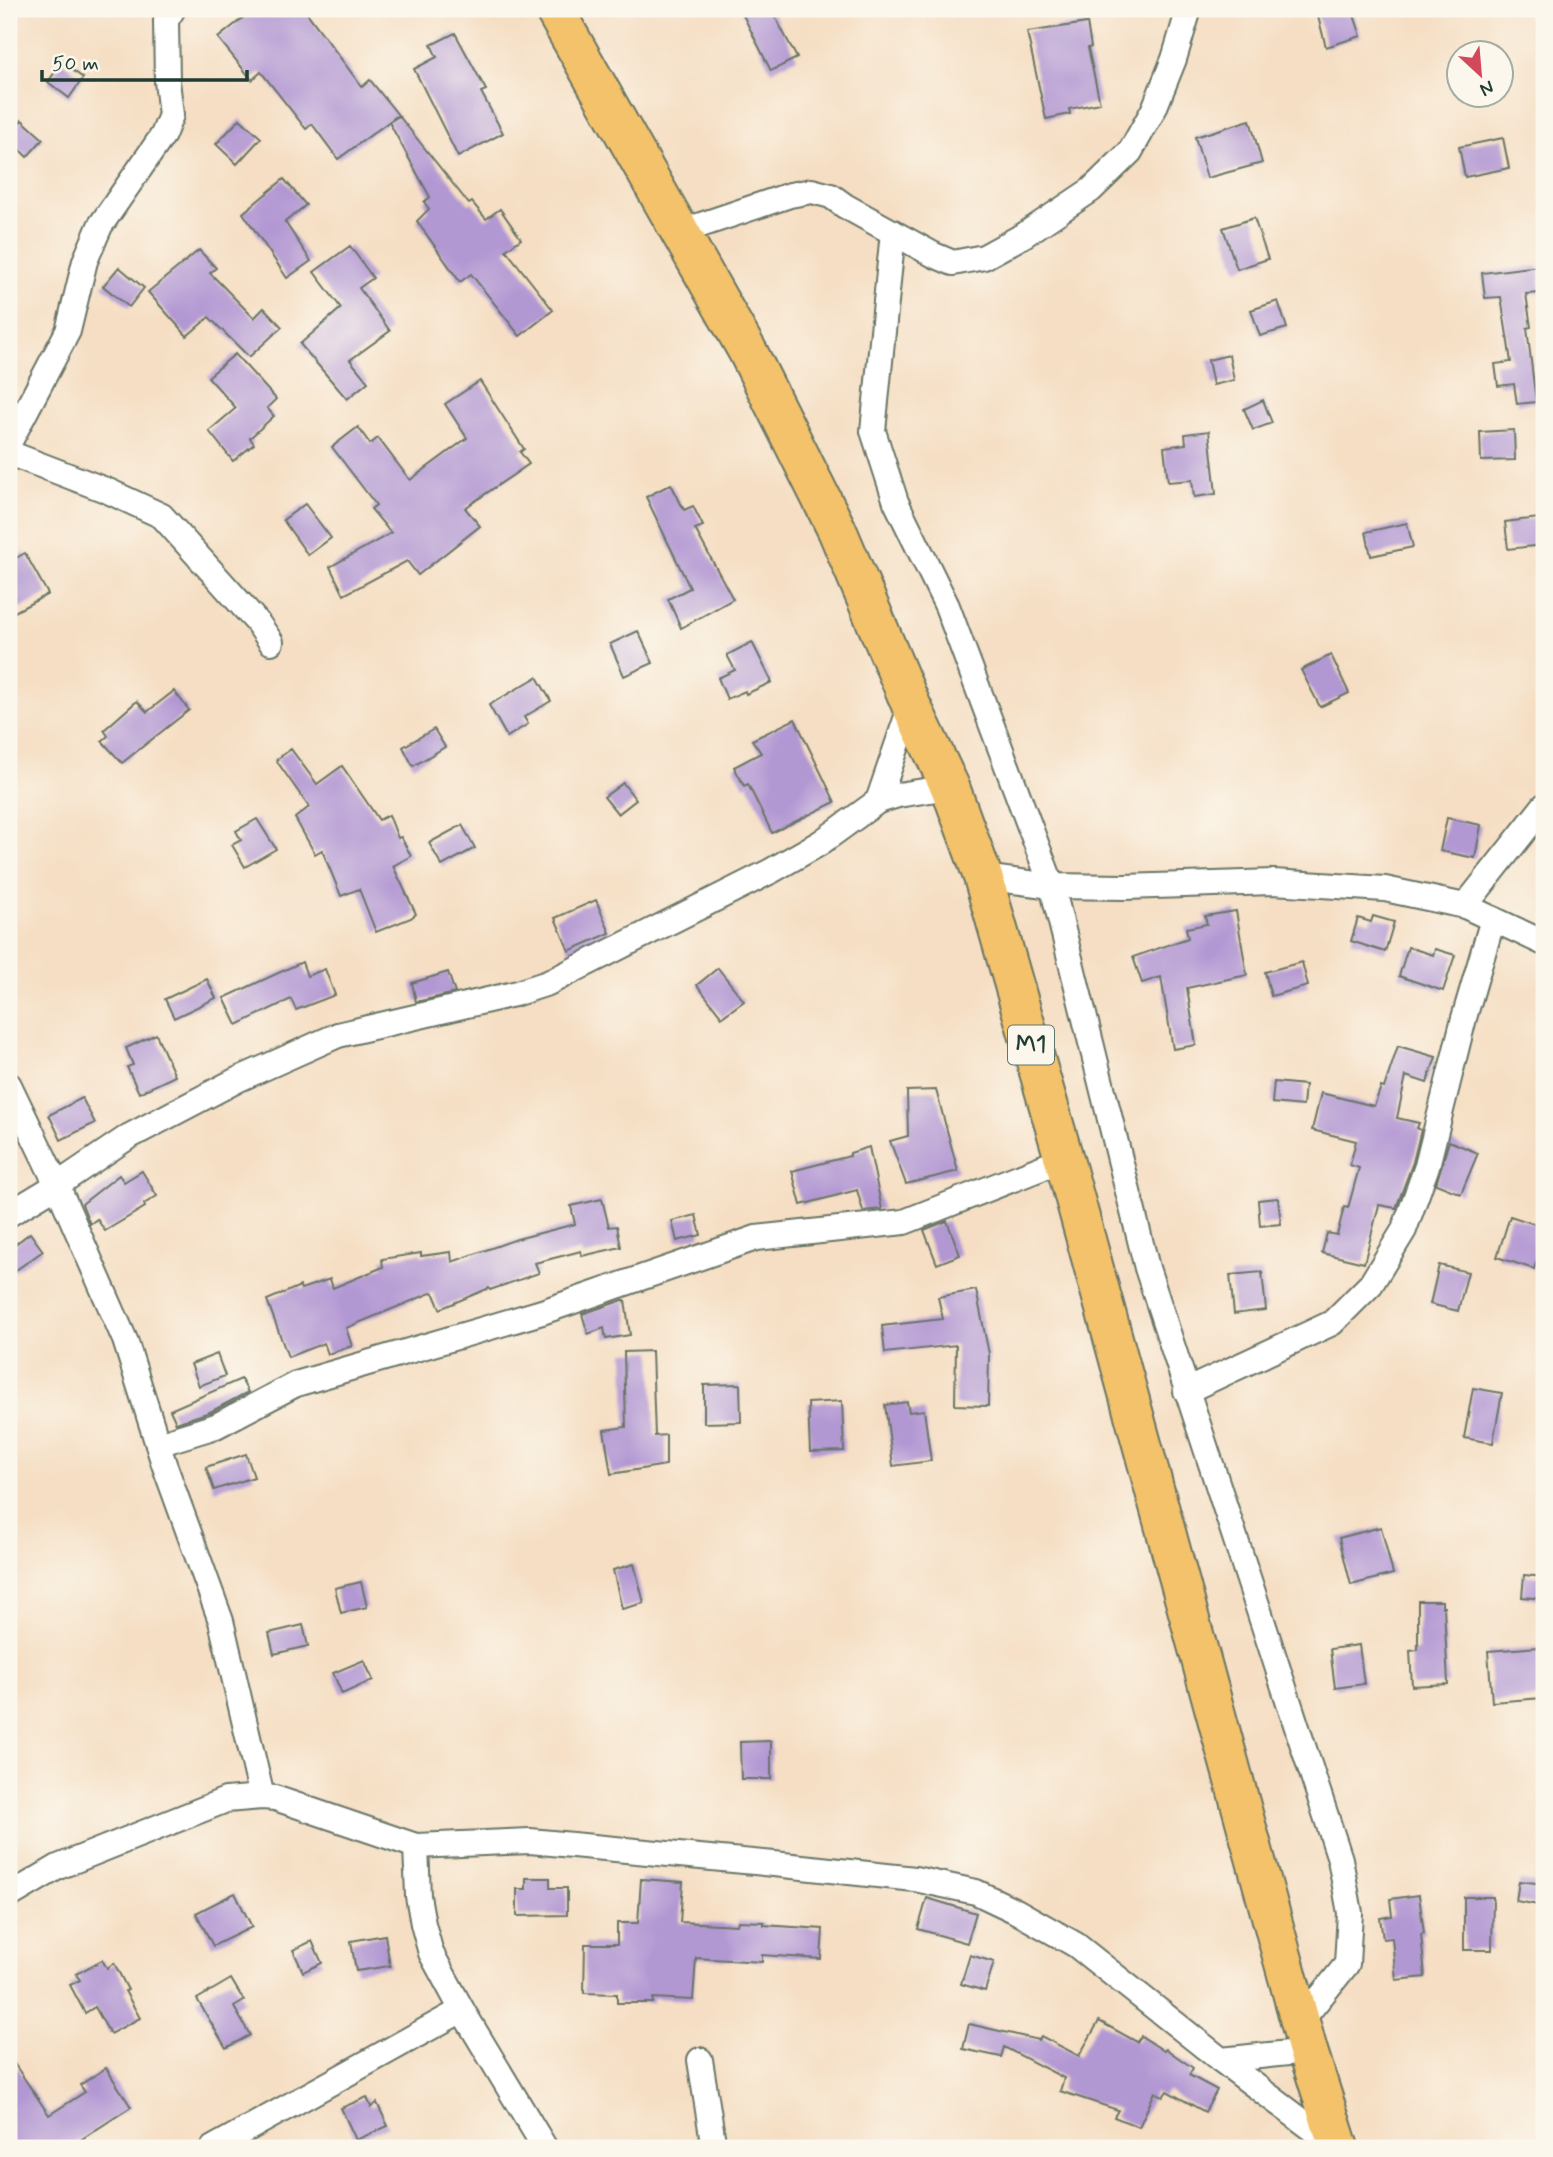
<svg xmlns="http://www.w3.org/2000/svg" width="1553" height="2157" font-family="Mynerve,sans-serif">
<rect width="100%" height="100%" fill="#fbf7ec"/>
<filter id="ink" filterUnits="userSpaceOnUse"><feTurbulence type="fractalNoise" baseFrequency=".0143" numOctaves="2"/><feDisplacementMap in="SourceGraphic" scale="14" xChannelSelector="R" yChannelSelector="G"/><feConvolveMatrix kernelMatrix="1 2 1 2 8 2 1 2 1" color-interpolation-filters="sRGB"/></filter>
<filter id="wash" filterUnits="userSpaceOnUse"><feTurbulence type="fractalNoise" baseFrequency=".00686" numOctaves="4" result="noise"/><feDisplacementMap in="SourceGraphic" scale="28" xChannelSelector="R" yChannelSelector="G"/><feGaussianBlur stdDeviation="1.57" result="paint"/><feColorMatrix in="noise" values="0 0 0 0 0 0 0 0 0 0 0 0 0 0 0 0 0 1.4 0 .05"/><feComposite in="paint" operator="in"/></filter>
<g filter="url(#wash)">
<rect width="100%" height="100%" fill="#f5dec3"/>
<g id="blocks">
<g fill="#b298d3">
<polygon points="254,9 304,9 362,87 370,80 398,115 338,159 312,124 306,129 261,72 252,80 218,38"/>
<polygon points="740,9 771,9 797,58 771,71"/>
<polygon points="1316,9 1352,9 1361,36 1326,47"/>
<polygon points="1087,23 1091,47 1088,48 1100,103 1069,109 1070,114 1046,119 1027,32"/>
<polygon points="455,33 486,90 481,92 503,133 458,157 414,69 437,57 431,45"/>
<polygon points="62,62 83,78 69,98 48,82"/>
<polygon points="399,116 469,204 472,202 486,219 500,209 521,239 506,250 553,310 520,336 471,274 460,282 417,221 429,209 424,202 430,197 389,122"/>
<polygon points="240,119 261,138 237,164 216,144"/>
<polygon points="22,120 43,139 27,157 9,139 9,134"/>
<polygon points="1250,120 1262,163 1207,178 1195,137"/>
<polygon points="1503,138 1509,168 1465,177 1459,147"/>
<polygon points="284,179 306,205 285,222 311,261 287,278 243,213"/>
<polygon points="1254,218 1268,259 1237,269 1223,228"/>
<polygon points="350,246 373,278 359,288 390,331 350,360 368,382 347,399 300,344 341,308 314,272"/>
<polygon points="199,250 216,268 210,273 254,318 264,308 282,327 249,357 209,317 187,336 148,292"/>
<polygon points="1539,266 1541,293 1526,294 1531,327 1527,328 1536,402 1517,404 1514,384 1498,386 1495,364 1511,362 1501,297 1485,298 1482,273"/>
<polygon points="119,267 144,288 129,307 103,286"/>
<polygon points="1278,301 1287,328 1260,336 1251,310"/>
<polygon points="235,354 276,399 267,408 274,416 250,438 254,444 233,461 209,431 236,408 208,377"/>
<polygon points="1229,355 1234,380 1213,385 1208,360"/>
<polygon points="480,381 524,449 520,452 529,464 465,508 480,526 418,575 407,561 344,595 330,567 391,533 371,509 376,505 332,447 358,427 370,444 378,438 410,480 467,438 445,404"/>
<polygon points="1263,400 1272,423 1253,430 1244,409"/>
<polygon points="1514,430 1515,460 1481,461 1480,432"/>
<polygon points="1209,431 1216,494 1194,497 1192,480 1168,482 1164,447 1186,444 1185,434"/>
<polygon points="671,484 684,510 693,506 703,526 695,529 733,599 681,628 668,599 690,588 646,497"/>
<polygon points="305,504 331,538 308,555 283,520"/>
<polygon points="1539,518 1542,545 1508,549 1505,522"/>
<polygon points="1407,523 1413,547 1371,556 1366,532"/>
<polygon points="25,553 48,594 9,615 9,562"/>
<polygon points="638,631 653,663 624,676 610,644"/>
<polygon points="752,642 772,682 746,694 745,691 727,699 718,678 735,670 727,655"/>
<polygon points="1331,655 1349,693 1320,707 1301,670"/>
<polygon points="537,677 551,701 524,717 528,724 507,737 489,705"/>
<polygon points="174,691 189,710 122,763 102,741 108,736 104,730 137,701 147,712"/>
<polygon points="795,719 835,802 772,833 748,784 744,786 734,767 761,753 752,740"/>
<polygon points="434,729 445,747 413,766 403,747"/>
<polygon points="291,749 317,784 342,766 379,820 389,815 398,838 401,837 411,856 393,866 416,914 411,918 376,932 359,889 341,896 322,850 315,854 295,818 309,807 276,760"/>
<polygon points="623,783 636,800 618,814 604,797"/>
<polygon points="1447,818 1481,825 1475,858 1440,851"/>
<polygon points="257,819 276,849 245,867 232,845 241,840 236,831"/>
<polygon points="462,825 475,848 442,866 429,843"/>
<polygon points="596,900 610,933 569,951 555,918"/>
<polygon points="1236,911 1247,975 1187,988 1196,1045 1173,1049 1161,977 1142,983 1133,957 1188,938 1186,928 1207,924 1205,916"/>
<polygon points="1373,916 1394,922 1385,952 1351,941 1358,918 1371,922"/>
<polygon points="1408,947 1433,955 1435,949 1455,955 1443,991 1399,976"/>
<polygon points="302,962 307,976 325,969 335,995 296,1010 291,999 237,1025 224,998"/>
<polygon points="1302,962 1308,986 1271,996 1265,972"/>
<polygon points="718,968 744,1001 722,1017 697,985"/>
<polygon points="448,972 455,993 416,1002 412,983"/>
<polygon points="207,979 216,998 174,1018 165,999"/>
<polygon points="156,1034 175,1076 139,1093 127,1067 133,1065 126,1048"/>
<polygon points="1398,1046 1436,1057 1427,1083 1406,1076 1397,1118 1419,1123 1417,1128 1421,1130 1413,1162 1396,1208 1379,1205 1364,1263 1322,1253 1327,1233 1337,1235 1344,1207 1348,1208 1359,1168 1350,1165 1356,1141 1312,1130 1321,1093 1374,1106 1381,1087 1384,1088"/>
<polygon points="1274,1082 1305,1085 1303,1106 1272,1103"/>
<polygon points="936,1090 958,1171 906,1184 890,1141 908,1136 907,1091"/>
<polygon points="82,1098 95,1123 61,1140 49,1115"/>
<polygon points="1449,1141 1478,1153 1461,1194 1436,1184"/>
<polygon points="869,1147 882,1209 863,1211 857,1190 801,1205 792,1171 850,1156 850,1153"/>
<polygon points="142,1171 157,1196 144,1204 145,1207 105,1231 97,1219 90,1224 82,1204 119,1175 124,1182"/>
<polygon points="1278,1198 1281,1224 1260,1226 1258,1200"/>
<polygon points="602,1199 609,1227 617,1226 621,1247 582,1256 581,1251 535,1263 539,1273 490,1290 489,1288 440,1309 433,1292 346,1328 352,1346 328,1354 324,1343 288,1357 267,1300 300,1286 301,1289 330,1279 333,1288 383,1267 382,1259 421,1253 421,1256 451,1252 452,1262 517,1239 575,1224 571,1206"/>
<polygon points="696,1215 701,1235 677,1241 672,1221"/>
<polygon points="1510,1216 1544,1227 1544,1239 1534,1269 1497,1257"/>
<polygon points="947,1221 960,1255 937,1264 924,1230"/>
<polygon points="30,1233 43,1251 9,1275 9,1249"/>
<polygon points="1439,1265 1468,1272 1458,1311 1430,1304"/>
<polygon points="1262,1272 1266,1310 1234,1314 1230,1275"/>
<polygon points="976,1290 989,1354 988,1406 955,1405 956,1345 885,1353 882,1326 943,1319 938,1297"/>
<polygon points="623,1300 625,1300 630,1335 606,1339 604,1328 588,1334 582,1314"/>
<polygon points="652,1351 655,1436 666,1435 666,1465 611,1474 604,1430 626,1427 624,1352"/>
<polygon points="217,1354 225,1376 199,1386 191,1364"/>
<polygon points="241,1379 248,1392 210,1412 176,1423 170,1410"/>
<polygon points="740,1384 741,1422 704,1423 704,1385"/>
<polygon points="1473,1388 1502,1393 1493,1443 1464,1438"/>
<polygon points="842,1401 844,1451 810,1452 808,1403"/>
<polygon points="907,1402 909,1412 924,1410 931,1461 893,1466 885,1405"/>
<polygon points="246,1454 254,1477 214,1490 206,1467"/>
<polygon points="1381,1527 1393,1574 1351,1585 1339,1538"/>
<polygon points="634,1564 644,1603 622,1609 613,1570"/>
<polygon points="1524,1575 1544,1577 1544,1599 1522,1597"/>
<polygon points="361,1582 367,1607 341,1613 335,1588"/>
<polygon points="1418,1601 1442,1601 1442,1607 1444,1607 1448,1684 1412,1686 1410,1651 1418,1650"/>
<polygon points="303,1625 308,1646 274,1654 269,1633"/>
<polygon points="1359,1645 1364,1684 1335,1688 1330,1649"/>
<polygon points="1539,1647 1543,1698 1492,1702 1488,1651"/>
<polygon points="364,1660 373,1680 342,1694 333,1673"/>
<polygon points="771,1741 771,1779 741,1779 740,1742"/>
<polygon points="526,1878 550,1878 550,1888 567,1888 567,1915 517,1916 517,1889 526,1889"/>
<polygon points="641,1879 683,1882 680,1922 737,1925 738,1921 764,1922 764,1925 823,1929 821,1959 762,1955 762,1962 696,1958 693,2000 653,1998 653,2003 617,2003 617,1994 584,1993 585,1944 617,1944 617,1923 638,1923"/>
<polygon points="1519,1881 1544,1884 1544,1906 1516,1901"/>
<polygon points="235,1893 252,1927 213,1946 196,1913"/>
<polygon points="1419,1895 1424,1933 1421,1934 1425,1977 1396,1980 1392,1938 1383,1939 1380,1918 1392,1916 1390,1899"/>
<polygon points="1464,1897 1493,1897 1492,1950 1464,1950"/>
<polygon points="927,1898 976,1913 967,1943 918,1929"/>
<polygon points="385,1935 390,1966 356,1971 351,1941"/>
<polygon points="312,1941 322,1963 303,1972 293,1950"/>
<polygon points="970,1955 994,1962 985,1991 961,1984"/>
<polygon points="102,1960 107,1968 114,1963 128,1990 125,1991 140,2018 110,2034 95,2007 85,2013 70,1985 80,1980 76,1974"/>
<polygon points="231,1979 244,2001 234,2007 250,2035 226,2048 197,1999"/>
<polygon points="1099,2021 1137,2042 1141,2036 1164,2051 1166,2049 1193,2068 1189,2075 1217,2090 1205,2112 1167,2091 1163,2097 1155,2092 1139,2127 1114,2117 1118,2110 1060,2091 1064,2078 1004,2047 1001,2057 963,2049 969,2024 1039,2040 1041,2036 1079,2056"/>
<polygon points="9,2056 49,2115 85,2092 80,2085 106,2068 131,2107 68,2148 9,2148"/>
<polygon points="367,2097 371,2107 377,2103 388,2126 356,2140 341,2108"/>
</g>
</g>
</g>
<g filter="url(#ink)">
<use href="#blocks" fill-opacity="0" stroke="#6a7566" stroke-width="2"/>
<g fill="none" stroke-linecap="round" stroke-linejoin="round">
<defs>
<g id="street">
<polyline points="680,232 790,195 812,191 831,196 845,206 934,255 953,263 984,257 1024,235 1091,190 1130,152 1154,109 1174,59 1189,9"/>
<polyline points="893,232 873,431 896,502 947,606 1052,886 1147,1268 1340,1859 1350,1913 1347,1964 1301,2021"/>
<polyline points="9,443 68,331 85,261 100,226 163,135 171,115 167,81 166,20 173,9"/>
<polyline points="9,453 108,491 162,516 257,622 271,642"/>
<polyline points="878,801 911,705"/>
<polyline points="983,877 1052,886 1125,887 1273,882 1385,889 1465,906 1544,943"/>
<polyline points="1465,906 1544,806"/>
<polyline points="9,1085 57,1185 125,1340 164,1464 221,1621 262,1797"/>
<polyline points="9,1214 57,1185 128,1137 237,1080 338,1035 514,994 548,983 771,871 820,843 878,801 898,795 950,787"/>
<polyline points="1186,1391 1332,1323 1371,1284 1404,1230 1427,1166 1464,1018 1493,919"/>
<polyline points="158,1444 216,1426 296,1384 542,1312 756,1238 904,1222 1064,1159"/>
<polyline points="416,1846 418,1896 423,1924 431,1953 462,2010 545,2148"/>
<polyline points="9,1896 58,1867 226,1800 262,1797 275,1798 416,1846 530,1841 774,1864 915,1879 976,1892 1016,1911 1076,1945 1221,2060 1308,2051"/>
<polyline points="700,2060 714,2148"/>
<polyline points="1221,2060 1338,2148"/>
<polyline points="213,2148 462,2010"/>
</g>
<polyline id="highway" points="554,9 748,352 837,530 911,705 950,787 983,877 1064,1159 1308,2051 1339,2148"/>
</defs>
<use href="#street" stroke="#6a7566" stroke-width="28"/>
<use href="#highway" stroke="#6a7566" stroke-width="42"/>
<use href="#street" stroke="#fff" stroke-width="24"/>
<use href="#highway" stroke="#f3c26a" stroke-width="38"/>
</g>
</g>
<g text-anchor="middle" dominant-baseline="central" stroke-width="6" stroke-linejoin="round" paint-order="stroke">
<rect fill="#fbf7ec" stroke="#61756b" stroke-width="2" x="1008" y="1025.5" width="46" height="39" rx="5"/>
<g font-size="23" font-weight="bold" fill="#1f3d34">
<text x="1031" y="1045">M1</text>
</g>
</g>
<rect width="1553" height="2157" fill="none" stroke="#fbf7ec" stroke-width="35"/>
<g transform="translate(1480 74) rotate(154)"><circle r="33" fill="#fbf7ec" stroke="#a3ada2" stroke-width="2"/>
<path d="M0-5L12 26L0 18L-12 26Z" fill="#d1495b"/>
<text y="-10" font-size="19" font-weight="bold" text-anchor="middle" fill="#1f3d34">N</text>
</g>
<path d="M42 70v10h205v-10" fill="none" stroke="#1f3d34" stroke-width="3.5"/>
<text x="52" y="70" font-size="21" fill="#1f3d34" stroke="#fbf7ec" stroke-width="5" paint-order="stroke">50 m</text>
</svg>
